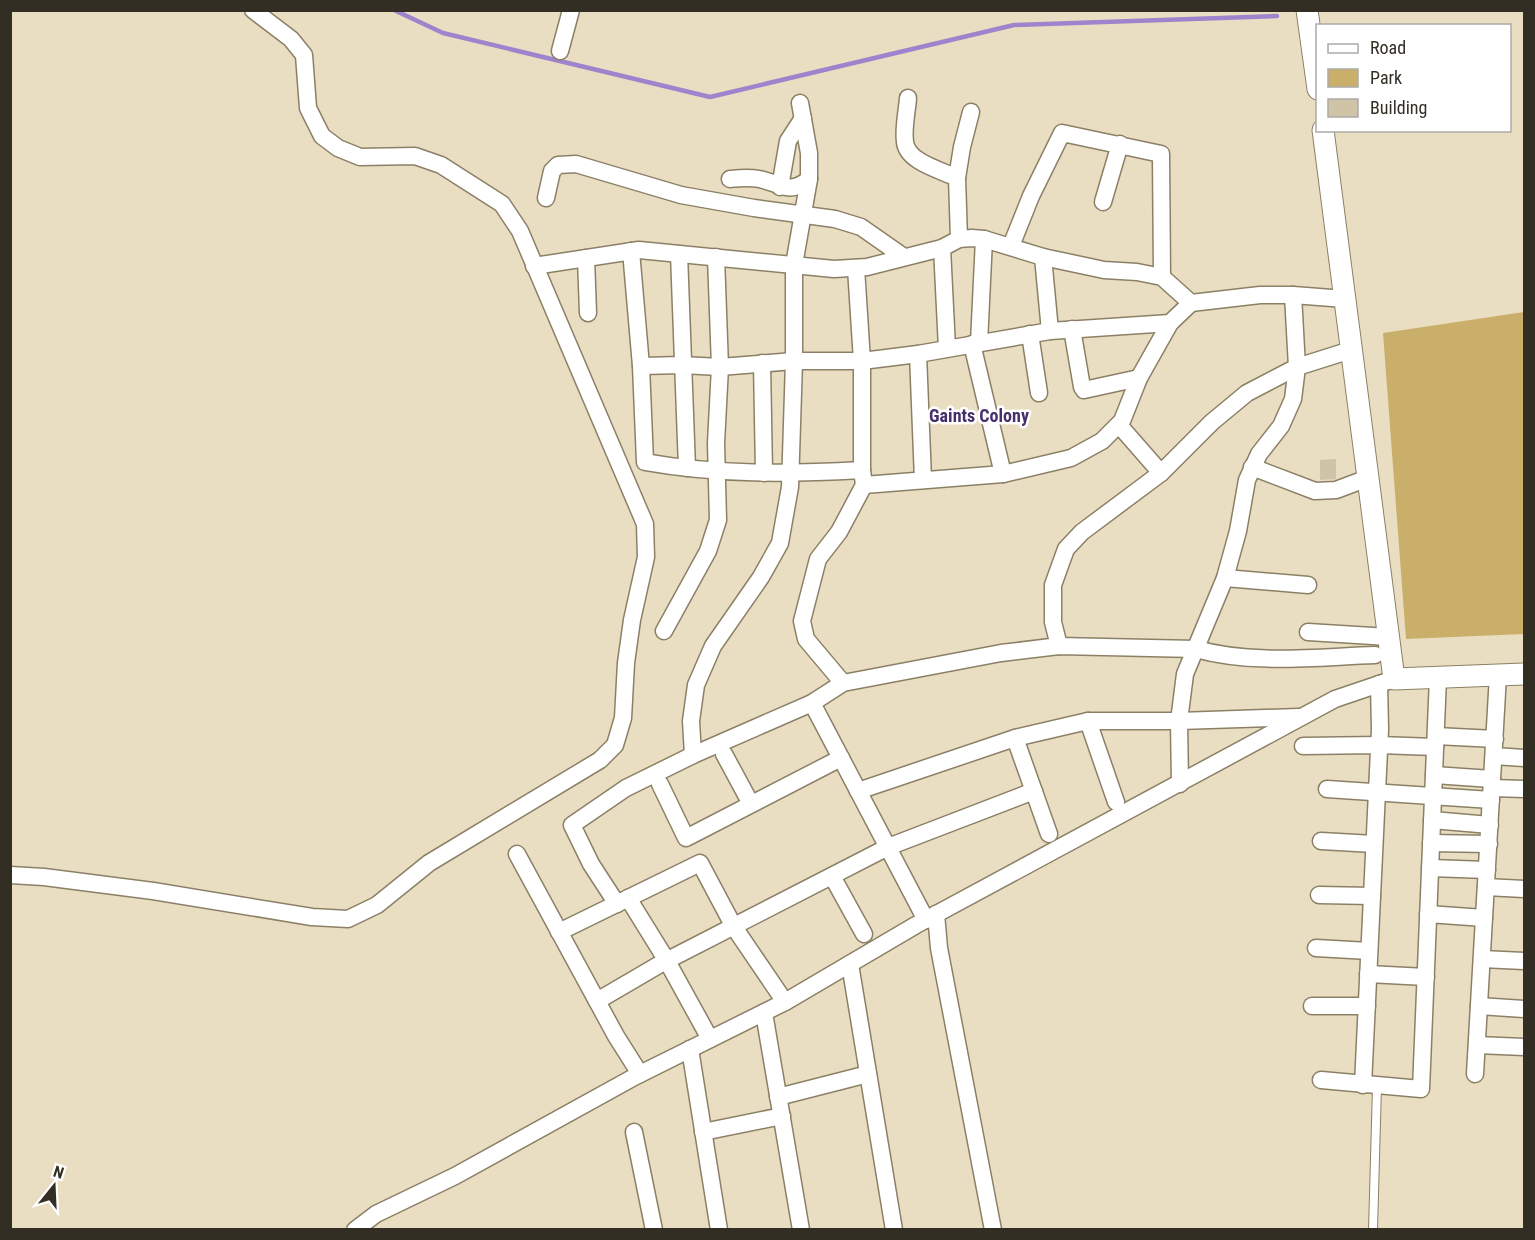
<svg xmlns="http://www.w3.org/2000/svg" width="1535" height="1240" font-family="'Roboto Condensed',sans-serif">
<rect width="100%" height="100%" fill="#eadec2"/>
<polygon fill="#caaf6a" points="1524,312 1524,634 1406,639 1383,333"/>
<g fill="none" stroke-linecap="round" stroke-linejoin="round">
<polyline stroke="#9e84cc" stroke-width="4.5" points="394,10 443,33 710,97 1014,25 1277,16"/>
</g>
<polygon fill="#d0c4a8" points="1336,459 1336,479 1320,480 1320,460"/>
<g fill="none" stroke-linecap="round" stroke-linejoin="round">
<defs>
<polyline id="service" points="1373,1230 1377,1086"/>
<g id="minor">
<polyline points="560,51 571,10"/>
<path d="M908 98C907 112 903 128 905 142 907 162 941 170 957 178"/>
<path d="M730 179C740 178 749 177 759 179 781 183 789 196 809 179"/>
<polyline points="780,187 788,141 803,118"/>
<polyline points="546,198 552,171 558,165 576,164 681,195 754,208 835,219 861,227 904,257"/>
<polyline points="1103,202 1120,144"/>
<polyline points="959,239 957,178 962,147 971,112"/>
<polyline points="1011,246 1031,196 1062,133 1161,154 1162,277"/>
<polyline points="942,248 947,348"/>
<path d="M631 251 641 366 645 462C717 475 789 474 862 470L864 485 1003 474 1071 458 1102 441 1122 421 1139 378 1170 323"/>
<polyline points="679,254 687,468"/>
<polyline points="1043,257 1050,331"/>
<polyline points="586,258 588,313"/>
<polyline points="534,266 639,250 834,269 867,267 942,248 959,239 972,238 984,239 1043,257 1104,270 1137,272 1162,277 1191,303 1260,295 1293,295 1345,299"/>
<polyline points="856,268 862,361 862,470"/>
<polyline points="1072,329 1082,387 1084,390 1139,378"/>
<polyline points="1030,334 1039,393"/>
<polyline points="979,343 984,239"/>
<polyline points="972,344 1003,474"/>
<polyline points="918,354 923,480"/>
<polyline points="762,363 764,473"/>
<polyline points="641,366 682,365 720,367 794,361 862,361 918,354 1050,331 1170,323 1191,303"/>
<polyline points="1119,425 1161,473"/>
<polyline points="1252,467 1315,491 1336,490 1368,478"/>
<polyline points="1225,578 1308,585"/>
<polyline points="664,631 708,551 718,520 716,443 720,367 716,257"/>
<polyline points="1308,632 1389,637"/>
<polyline points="1059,646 1053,622 1053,585 1066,549 1082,532 1161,473 1212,422 1247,393 1297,367 1351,350"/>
<polyline points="843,683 806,639 802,621 818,559 839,532 864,485"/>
<polyline points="812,703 926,920"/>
<polyline points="1088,721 1116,802"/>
<polyline points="1436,736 1495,739"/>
<polyline points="1015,738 1049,834"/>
<polyline points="1303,746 1379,745 1435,747"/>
<polyline points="724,754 751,804"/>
<polyline points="693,755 691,721 696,685 713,646 761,577 780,543 790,487 794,361 794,265 809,179 809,153 800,103"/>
<polyline points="1494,756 1524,758"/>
<polyline points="1434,775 1492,779"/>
<polyline points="660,784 686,838 841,758"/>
<polyline points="1180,784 1179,721 1185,674 1225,578 1238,531 1247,480 1259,454 1281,426 1293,399 1297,367 1293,295"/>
<polyline points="1492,788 1524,789"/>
<polyline points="1327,789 1491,800"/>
<polyline points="858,791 1015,738 1088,721 1179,721 1298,717"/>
<polyline points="1432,820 1490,825"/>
<polyline points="1321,841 1374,844"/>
<polyline points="1431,843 1489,844"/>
<polyline points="517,854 616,1036 640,1074"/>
<polyline points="1430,868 1487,870"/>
<polyline points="10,875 44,877 153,891 312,917 348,919 377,905 429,863 600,760 615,745 623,718 626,663 632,620 646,557 645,524 520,231 502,204 441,165 415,156 360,157 338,148 322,136 308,108 304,55 291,39 253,10"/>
<polyline points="832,876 864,934"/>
<polyline points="1486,887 1524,889"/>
<polyline points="1319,895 1372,896"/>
<polyline points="628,898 667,961 710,1039"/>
<path d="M617 904 591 864 572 825 626 788 693 755 812 703 843 683 1001 653 1059 646 1196 649C1253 665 1316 657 1375 655"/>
<polyline points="936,914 939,948 993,1230"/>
<polyline points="1428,914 1484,918"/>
<polyline points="559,932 700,863 734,927 785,1002"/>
<polyline points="1316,948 1369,951"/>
<polyline points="1482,959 1524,961"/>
<polyline points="850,964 894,1230"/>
<polyline points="1368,974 1426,977"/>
<polyline points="597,1001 662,963 888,847 1034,791"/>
<polyline points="1312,1006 1367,1006"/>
<polyline points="1479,1006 1524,1009"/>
<polyline points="764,1013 801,1230"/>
<polyline points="1477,1045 1524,1047"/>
<polyline points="690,1049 719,1230"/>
<polyline points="1475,1074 1498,675"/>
<polyline points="1321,1080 1421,1089 1438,677"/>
<polyline points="1363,1085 1380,729 1379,684"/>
<polyline points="778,1097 868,1074"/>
<polyline points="634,1132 654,1230"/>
<polyline points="703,1132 782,1116"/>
<polyline points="355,1230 376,1214 455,1176 636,1076 785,1002 916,925 1335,699 1394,679"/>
</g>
<g id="tertiary">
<polyline points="1307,10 1318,89"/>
<polyline points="1323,130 1394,679 1524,674"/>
</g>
</defs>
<use href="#service" stroke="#8b8066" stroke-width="10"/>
<use href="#minor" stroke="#8b8066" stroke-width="19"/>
<use href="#tertiary" stroke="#8b8066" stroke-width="23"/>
<use href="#service" stroke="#fff" stroke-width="8"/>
<use href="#minor" stroke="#fff" stroke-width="16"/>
<use href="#tertiary" stroke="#fff" stroke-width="21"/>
</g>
<g text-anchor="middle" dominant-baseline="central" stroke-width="5" stroke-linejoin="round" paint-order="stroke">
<g font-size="18" font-weight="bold" fill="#462f6a" stroke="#fff">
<text x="979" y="415">Gaints Colony</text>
</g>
</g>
<rect width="1535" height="1240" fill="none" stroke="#322e23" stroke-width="24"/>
<rect x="1316" y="24" width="195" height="108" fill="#ffffff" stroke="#adaba7" stroke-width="1.5"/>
<rect x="1328" y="44" width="30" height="9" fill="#ffffff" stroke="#adaba7" stroke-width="1.5"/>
<text x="1370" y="54" font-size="18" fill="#322e23">Road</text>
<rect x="1328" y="69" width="30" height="18" fill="#caaf6a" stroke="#adaba7" stroke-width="1.5"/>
<text x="1370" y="84" font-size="18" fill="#322e23">Park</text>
<rect x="1328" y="99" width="30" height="18" fill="#d0c4a8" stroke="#adaba7" stroke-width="1.5"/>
<text x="1370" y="114" font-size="18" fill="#322e23">Building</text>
<g transform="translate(54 1186) rotate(18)" stroke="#ffffff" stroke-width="4.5" paint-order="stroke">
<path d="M0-4.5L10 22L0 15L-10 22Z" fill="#322e23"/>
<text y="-9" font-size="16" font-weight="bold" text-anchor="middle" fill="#322e23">N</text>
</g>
</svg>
